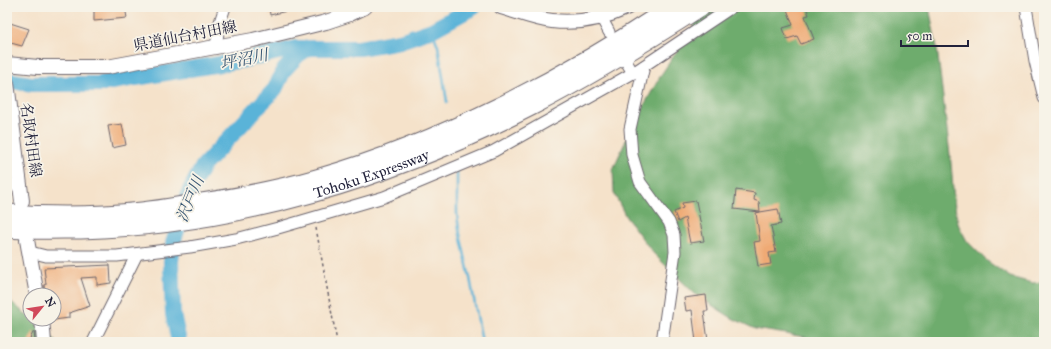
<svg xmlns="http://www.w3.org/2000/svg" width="1051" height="349" font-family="'IM FELL Great Primer','Noto Serif JP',serif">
<rect width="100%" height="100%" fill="#f7f3e8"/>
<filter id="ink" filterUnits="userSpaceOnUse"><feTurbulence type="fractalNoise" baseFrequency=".025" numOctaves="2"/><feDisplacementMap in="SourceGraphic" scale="8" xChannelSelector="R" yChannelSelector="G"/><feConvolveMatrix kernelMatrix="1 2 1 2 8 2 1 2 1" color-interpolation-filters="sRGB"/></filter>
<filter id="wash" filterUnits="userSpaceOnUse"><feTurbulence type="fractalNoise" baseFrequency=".012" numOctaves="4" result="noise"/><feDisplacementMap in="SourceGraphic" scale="16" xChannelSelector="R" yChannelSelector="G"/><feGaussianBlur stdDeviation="0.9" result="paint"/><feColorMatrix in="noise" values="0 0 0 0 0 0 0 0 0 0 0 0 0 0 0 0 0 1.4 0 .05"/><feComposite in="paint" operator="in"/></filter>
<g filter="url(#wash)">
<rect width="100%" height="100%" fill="#f5e2ca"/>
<g fill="#6eac6d" stroke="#486754">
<polygon points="718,7 929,7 937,48 951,163 954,201 958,224 967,241 987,261 1010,277 1032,283 1044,282 1044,342 816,342 805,337 755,329 732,318 696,295 654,254 626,217 614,193 613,169 633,125 661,75 696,22"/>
<polygon points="7,298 57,342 7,342"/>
</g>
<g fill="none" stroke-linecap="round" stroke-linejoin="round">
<g stroke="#5ab3d8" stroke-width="2.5">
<polyline points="432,30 438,46 447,102"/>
<polyline points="457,171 457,214 459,230 470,278 482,342"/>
</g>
<g stroke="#5ab3d8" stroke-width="16">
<polyline points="7,80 30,84 99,84 244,60 296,48 359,48 400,41 432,30 474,7"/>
<polyline points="179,342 173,314 171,262 173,243 190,190 203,166 275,89 284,70 298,55 309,48"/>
</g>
</g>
<g id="blocks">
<g fill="#efaa74">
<polygon points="94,7 125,7 127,18 94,21"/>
<polygon points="269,7 291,7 291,10 270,15"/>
<polygon points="786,7 806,7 809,15 805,16 814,39 801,44 797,36 787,39 783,28 793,25"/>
<polygon points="7,22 29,29 22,46 7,42"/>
<polygon points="122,124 126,145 112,148 108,126"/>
<polygon points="736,190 755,193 754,200 759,202 760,212 778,209 781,224 771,226 776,252 769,253 771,264 758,266 754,242 760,241 756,213 760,212 734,209"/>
<polygon points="696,201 704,241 690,243 685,218 678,222 674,212 683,208 682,203"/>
<polygon points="110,265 111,283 97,285 97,277 81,278 90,306 69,313 69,318 54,320 54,295 45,295 44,285 46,284 44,268"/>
<polygon points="706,295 708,311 704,311 708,341 696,342 692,310 686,311 684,298"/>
<polygon points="34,331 35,342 28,342"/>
</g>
</g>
</g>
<g filter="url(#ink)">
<use href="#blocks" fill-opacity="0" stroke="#6c656d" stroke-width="1"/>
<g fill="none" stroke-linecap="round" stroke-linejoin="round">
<defs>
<g id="minor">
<polyline points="1026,7 1035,61 1044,98"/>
<polyline points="601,17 609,32"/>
<polyline points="216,48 219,25 225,7"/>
<polyline points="627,63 633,73"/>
<polyline points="644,66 630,129 632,155 640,182 669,222 674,235 675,252 662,342"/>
<polyline points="7,184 20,186"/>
<polyline points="30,252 46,256 117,256 190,247 236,239 278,228 384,197 494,151 633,73 732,7"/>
<polyline points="93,342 137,254"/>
</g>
<g id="major">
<path d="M501 7C518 12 535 19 552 21 578 24 605 18 628 7"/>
<polyline points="7,64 38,67 107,67 253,40 326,22 350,14 365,7"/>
<polyline points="7,83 22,201"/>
<polyline points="27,240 37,295"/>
<polyline points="42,319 44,342"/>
</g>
<g id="highway">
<path d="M7 213C52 216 97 216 142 211 162 209 182 205 202 202 241 196 279 189 317 178 439 143 566 77 671 7"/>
<path id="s1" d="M7 229C32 231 57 230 81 230 238 226 392 178 531 107 589 77 645 43 701 7"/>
</g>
</defs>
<use href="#minor" stroke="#6c656d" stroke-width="13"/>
<use href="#major" stroke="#6c656d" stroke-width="16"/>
<use href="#highway" stroke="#6c656d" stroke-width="19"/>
<polyline stroke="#6c656d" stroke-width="1.5" stroke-dasharray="3 3" stroke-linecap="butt" points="316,228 337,342"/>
<use href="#minor" stroke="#fff" stroke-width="11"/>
<use href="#major" stroke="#fff" stroke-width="14"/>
<use href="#highway" stroke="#fff" stroke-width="17"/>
</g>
</g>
<g text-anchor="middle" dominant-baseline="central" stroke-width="3.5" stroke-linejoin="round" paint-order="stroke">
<g font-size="15" fill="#22223b" stroke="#f7f3e8">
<text transform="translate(185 36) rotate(-11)">県道仙台村田線</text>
<text transform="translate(31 140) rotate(82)">名取村田線</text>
<text stroke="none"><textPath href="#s1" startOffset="371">Tohoku Expressway</textPath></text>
</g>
<g font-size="16" font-style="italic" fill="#365572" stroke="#f7f3e8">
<text transform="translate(244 59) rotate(-11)">坪沼川</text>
<text transform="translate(190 199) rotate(-68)">沢戸川</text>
</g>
</g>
<rect width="1051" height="349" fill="none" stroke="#f7f3e8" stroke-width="24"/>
<g transform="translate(42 307) rotate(60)"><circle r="19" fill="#f7f3e8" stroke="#a29fa3"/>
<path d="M0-3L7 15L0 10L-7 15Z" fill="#d1495b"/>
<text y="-6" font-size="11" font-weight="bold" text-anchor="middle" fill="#22223b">N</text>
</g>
<path d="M901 40v6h67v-6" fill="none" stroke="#22223b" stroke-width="2"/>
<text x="907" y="40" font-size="12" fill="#22223b" stroke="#f7f3e8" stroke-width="3" paint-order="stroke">50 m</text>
</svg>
